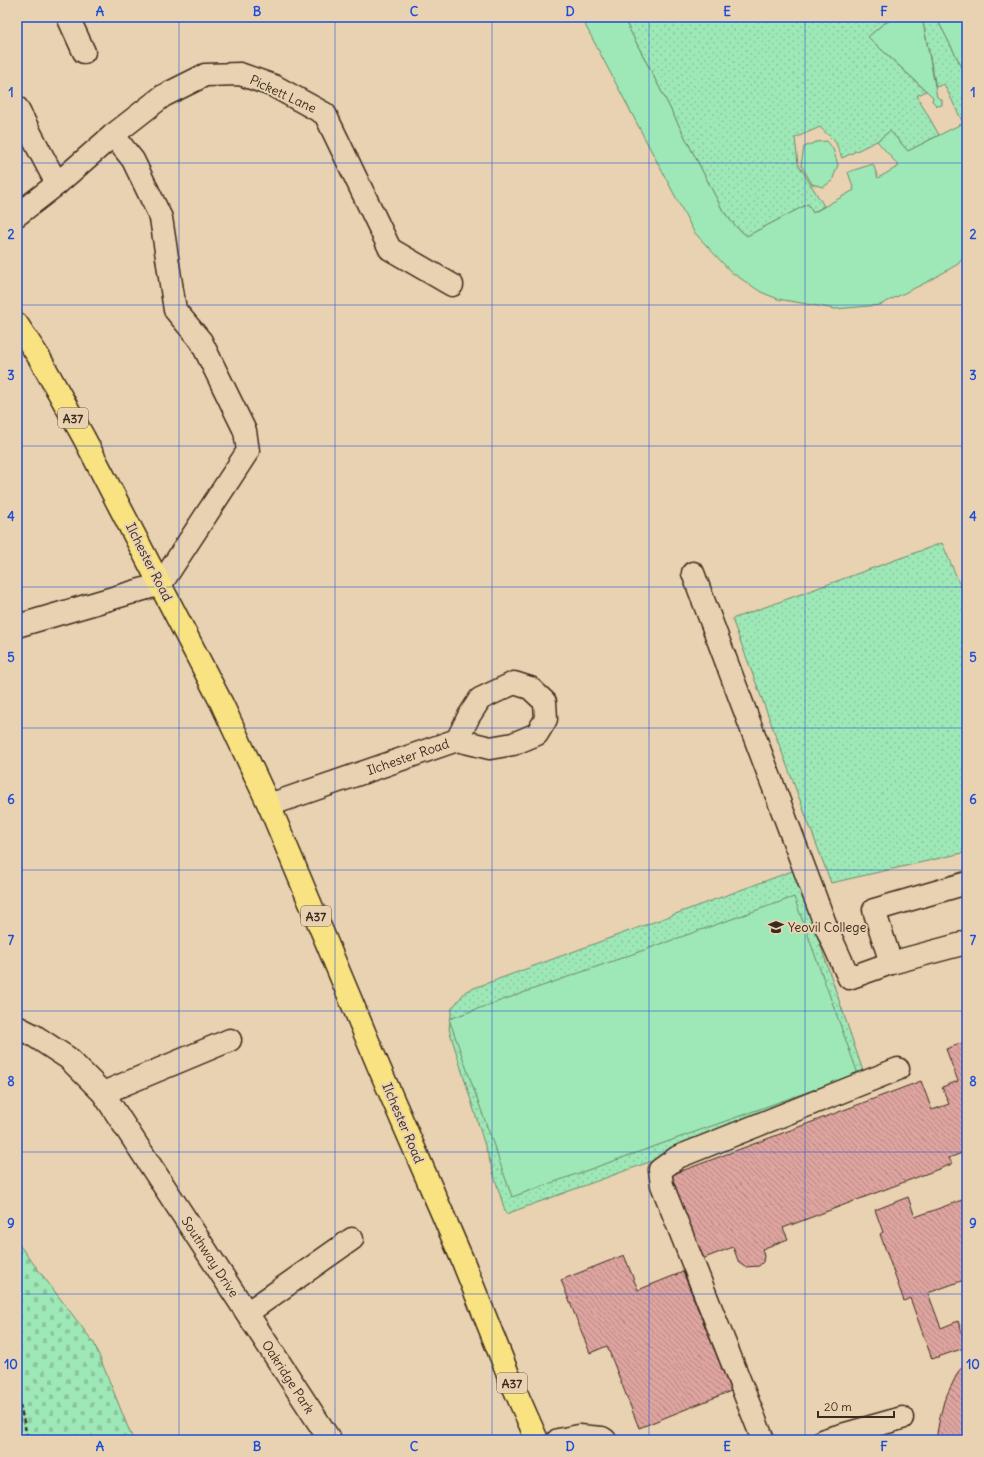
<svg xmlns="http://www.w3.org/2000/svg" width="984" height="1457" font-family="Delius,sans-serif">
<defs>
<pattern id="grass-dots" width="8" height="8" patternUnits="userSpaceOnUse"><rect width="8" height="8" fill="#9ee7b6"/><path d="M2 2h.1M6 6h.1" fill="none" stroke="#89c69c" stroke-width="1.8" stroke-linecap="round"/></pattern>
<pattern id="cemetery-stones" width="16" height="16" patternUnits="userSpaceOnUse"><rect width="16" height="16" fill="#9ee7b6"/><path d="M2 7V4a2 2 0 0 1 4 0v3zM10 15v-3a2 2 0 0 1 4 0v3z" fill="#89c69c"/></pattern>
<pattern id="building-back-hatch" width="6" height="6" patternUnits="userSpaceOnUse"><rect width="6" height="6" fill="#dea49f"/><path d="M-1 5l2 2M0 0l6 6M5-1l2 2" fill="none" stroke="#b58681"/></pattern>
</defs>
<rect width="100%" height="100%" fill="#e8d2b1"/>
<filter id="ink" filterUnits="userSpaceOnUse"><feTurbulence type="fractalNoise" baseFrequency=".025" numOctaves="2"/><feDisplacementMap in="SourceGraphic" scale="8" xChannelSelector="R" yChannelSelector="G"/><feConvolveMatrix kernelMatrix="1 2 1 2 8 2 1 2 1" color-interpolation-filters="sRGB"/></filter>
<g filter="url(#ink)">
<g fill="url(#grass-dots)" stroke="#6c886a">
<polygon points="623,17 897,17 883,24 868,37 926,91 917,96 939,135 908,151 890,131 877,141 842,158 836,143 820,127 795,138 798,164 824,206 813,213 808,204 747,236 735,226 723,211"/>
<polygon points="922,17 936,17 964,71 967,78 967,121 963,123 944,84 936,87"/>
<polygon points="942,543 967,601 967,852 831,883 732,619"/>
<polygon points="795,870 867,1083 506,1214 449,1029 452,1008 466,991"/>
</g>
<polygon fill="url(#cemetery-stones)" stroke="#6c886a" points="17,1242 94,1343 133,1440 17,1440"/>
<g fill="#9ee7b6" stroke="#6c886a">
<polygon points="581,17 623,17 723,211 735,226 747,236 808,204 813,213 854,190 848,172 873,164 878,178 899,166 877,141 890,131 908,151 967,121 967,253 958,264 929,281 880,305 835,309 778,299 761,292 731,272 694,232"/>
<polygon points="897,17 922,17 937,97 942,100 942,105 937,106 932,101 933,97 868,37 883,24"/>
<polygon points="936,17 967,17 967,78 964,71"/>
<polygon points="827,141 833,149 838,165 832,181 823,187 812,184 801,165 804,147 816,142"/>
<polygon points="794,897 858,1074 512,1197 449,1019"/>
</g>
<g fill="url(#building-back-hatch)" stroke="#3b2a1e">
<polygon points="967,1041 967,1151 949,1158 952,1164 783,1228 788,1239 762,1249 764,1256 763,1262 759,1266 745,1267 739,1263 733,1247 702,1259 671,1175 921,1081 932,1110 949,1104 942,1087 958,1081 946,1049"/>
<polygon points="908,1197 915,1217 962,1200 967,1213 967,1279 928,1293 941,1328 958,1321 967,1347 932,1359 910,1298 904,1301 880,1234 883,1232 875,1210"/>
<polygon points="624,1255 638,1290 683,1272 731,1391 639,1428 607,1346 590,1353 561,1280"/>
<polygon points="967,1362 967,1440 938,1440 937,1433 940,1417 944,1401 958,1372"/>
</g>
<g fill="none" stroke-linecap="round" stroke-linejoin="round">
<defs>
<g id="minor">
<polyline points="68,17 84,52"/>
<polyline points="17,108 57,184 17,215"/>
<polyline points="57,184 113,135 163,96 205,75 240,74 274,86 325,114 390,249 452,285"/>
<polyline points="693,573 827,929 849,978 891,963 962,944 967,941"/>
<polyline points="17,626 161,584 248,451 245,431 201,341 175,310 161,218 133,160 113,135"/>
<polyline points="269,805 457,740 490,748 513,744 537,734 546,719 545,702 530,688 514,683 480,699 469,716 457,740"/>
<polyline points="891,963 874,910 967,883"/>
<polyline points="17,1027 33,1035 68,1058 103,1093 330,1440"/>
<polyline points="103,1093 230,1040"/>
<polyline points="247,1313 352,1239"/>
<polyline points="558,1440 579,1436 602,1438 605,1440"/>
<polyline points="763,1440 662,1185 660,1170 678,1157 898,1069"/>
<polyline points="824,1440 902,1418"/>
</g>
<polyline id="highway" points="17,324 40,359 84,438 222,704 269,805 378,1065 462,1259 508,1374 537,1440"/>
</defs>
<use href="#minor" stroke="#3b2a1e" stroke-width="25"/>
<use href="#highway" stroke="#3b2a1e" stroke-width="25"/>
<g stroke="#3b2a1e" stroke-width="2.5" stroke-dasharray="4 3" stroke-linecap="butt">
<polyline points="17,1392 28,1440"/>
<polyline points="17,1421 23,1419"/>
</g>
<use href="#minor" stroke="#e8d2b1" stroke-width="22"/>
<use href="#highway" stroke="#f8e281" stroke-width="22"/>
</g>
</g>
<path fill="none" stroke="#1d4ed8" stroke-width="1" stroke-opacity="0.55" d="M179 17V1440M335 17V1440M492 17V1440M649 17V1440M805 17V1440M17 163H967M17 305H967M17 446H967M17 587H967M17 728H967M17 870H967M17 1011H967M17 1152H967M17 1294H967"/>
<defs>
<symbol id="university-bare" viewBox="-9 -9 18 18"><path d="M0-5L7-2L0 1L-7-2ZM-4 1L0 2.5L4 1V4Q0 6-4 4Z" fill="#3b2a1e" stroke="#e8d2b1" stroke-width="2.5" paint-order="stroke"/></symbol>
</defs>
<g fill-rule="evenodd">
<use href="#university-bare" x="765" y="916" width="22" height="22"/>
</g>
<g text-anchor="middle" dominant-baseline="central" stroke-width="4" stroke-linejoin="round" paint-order="stroke">
<g fill="#e8d2b1" stroke="#6f5c4a" stroke-width="1">
<rect x="58" y="408" width="30" height="20" rx="3"/>
<rect x="301" y="906" width="30" height="20" rx="3"/>
<rect x="497" y="1373" width="30" height="20" rx="3"/>
</g>
<g font-size="12" font-weight="bold" fill="#3b2a1e">
<text x="73" y="418">A37</text>
<text x="316" y="916">A37</text>
<text x="512" y="1383">A37</text>
</g>
<g font-size="13" fill="#3b2a1e" stroke="#e8d2b1">
<text transform="translate(283 94) rotate(25)">Pickett Lane</text>
<text transform="translate(149 562) rotate(63)">Ilchester Road</text>
<text transform="translate(408 757) rotate(-19)">Ilchester Road</text>
<text transform="translate(403 1123) rotate(67)">Ilchester Road</text>
<text transform="translate(210 1257) rotate(57)">Southway Drive</text>
<text transform="translate(288 1377) rotate(57)">Oakridge Park</text>
</g>
<g font-size="13" fill="#3b2a1e" stroke="#e8d2b1" text-anchor="start">
<text x="788" y="927">Yeovil College</text>
</g>
</g>
<rect width="984" height="1457" fill="none" stroke="#e8d2b1" stroke-width="44"/>
<path d="M818 1411v6h76v-6" fill="none" stroke="#3b2a1e" stroke-width="2"/>
<text x="824" y="1411" font-size="12" fill="#3b2a1e" stroke="#e8d2b1" stroke-width="3" paint-order="stroke">20 m</text>
<rect x="22" y="22" width="940" height="1413" fill="none" stroke="#1d4ed8" stroke-width="1.5"/>
<g font-size="13" text-anchor="middle" font-weight="bold" fill="#1d4ed8">
<text x="100" y="16">A</text>
<text x="257" y="16">B</text>
<text x="414" y="16">C</text>
<text x="570" y="16">D</text>
<text x="727" y="16">E</text>
<text x="884" y="16">F</text>
<text x="11" y="97">1</text>
<text x="973" y="97">1</text>
<text x="11" y="239">2</text>
<text x="973" y="239">2</text>
<text x="11" y="380">3</text>
<text x="973" y="380">3</text>
<text x="11" y="521">4</text>
<text x="973" y="521">4</text>
<text x="11" y="662">5</text>
<text x="973" y="662">5</text>
<text x="11" y="804">6</text>
<text x="973" y="804">6</text>
<text x="11" y="945">7</text>
<text x="973" y="945">7</text>
<text x="11" y="1086">8</text>
<text x="973" y="1086">8</text>
<text x="11" y="1228">9</text>
<text x="973" y="1228">9</text>
<text x="11" y="1369">10</text>
<text x="973" y="1369">10</text>
<text x="100" y="1451">A</text>
<text x="257" y="1451">B</text>
<text x="414" y="1451">C</text>
<text x="570" y="1451">D</text>
<text x="727" y="1451">E</text>
<text x="884" y="1451">F</text>
</g>
</svg>
